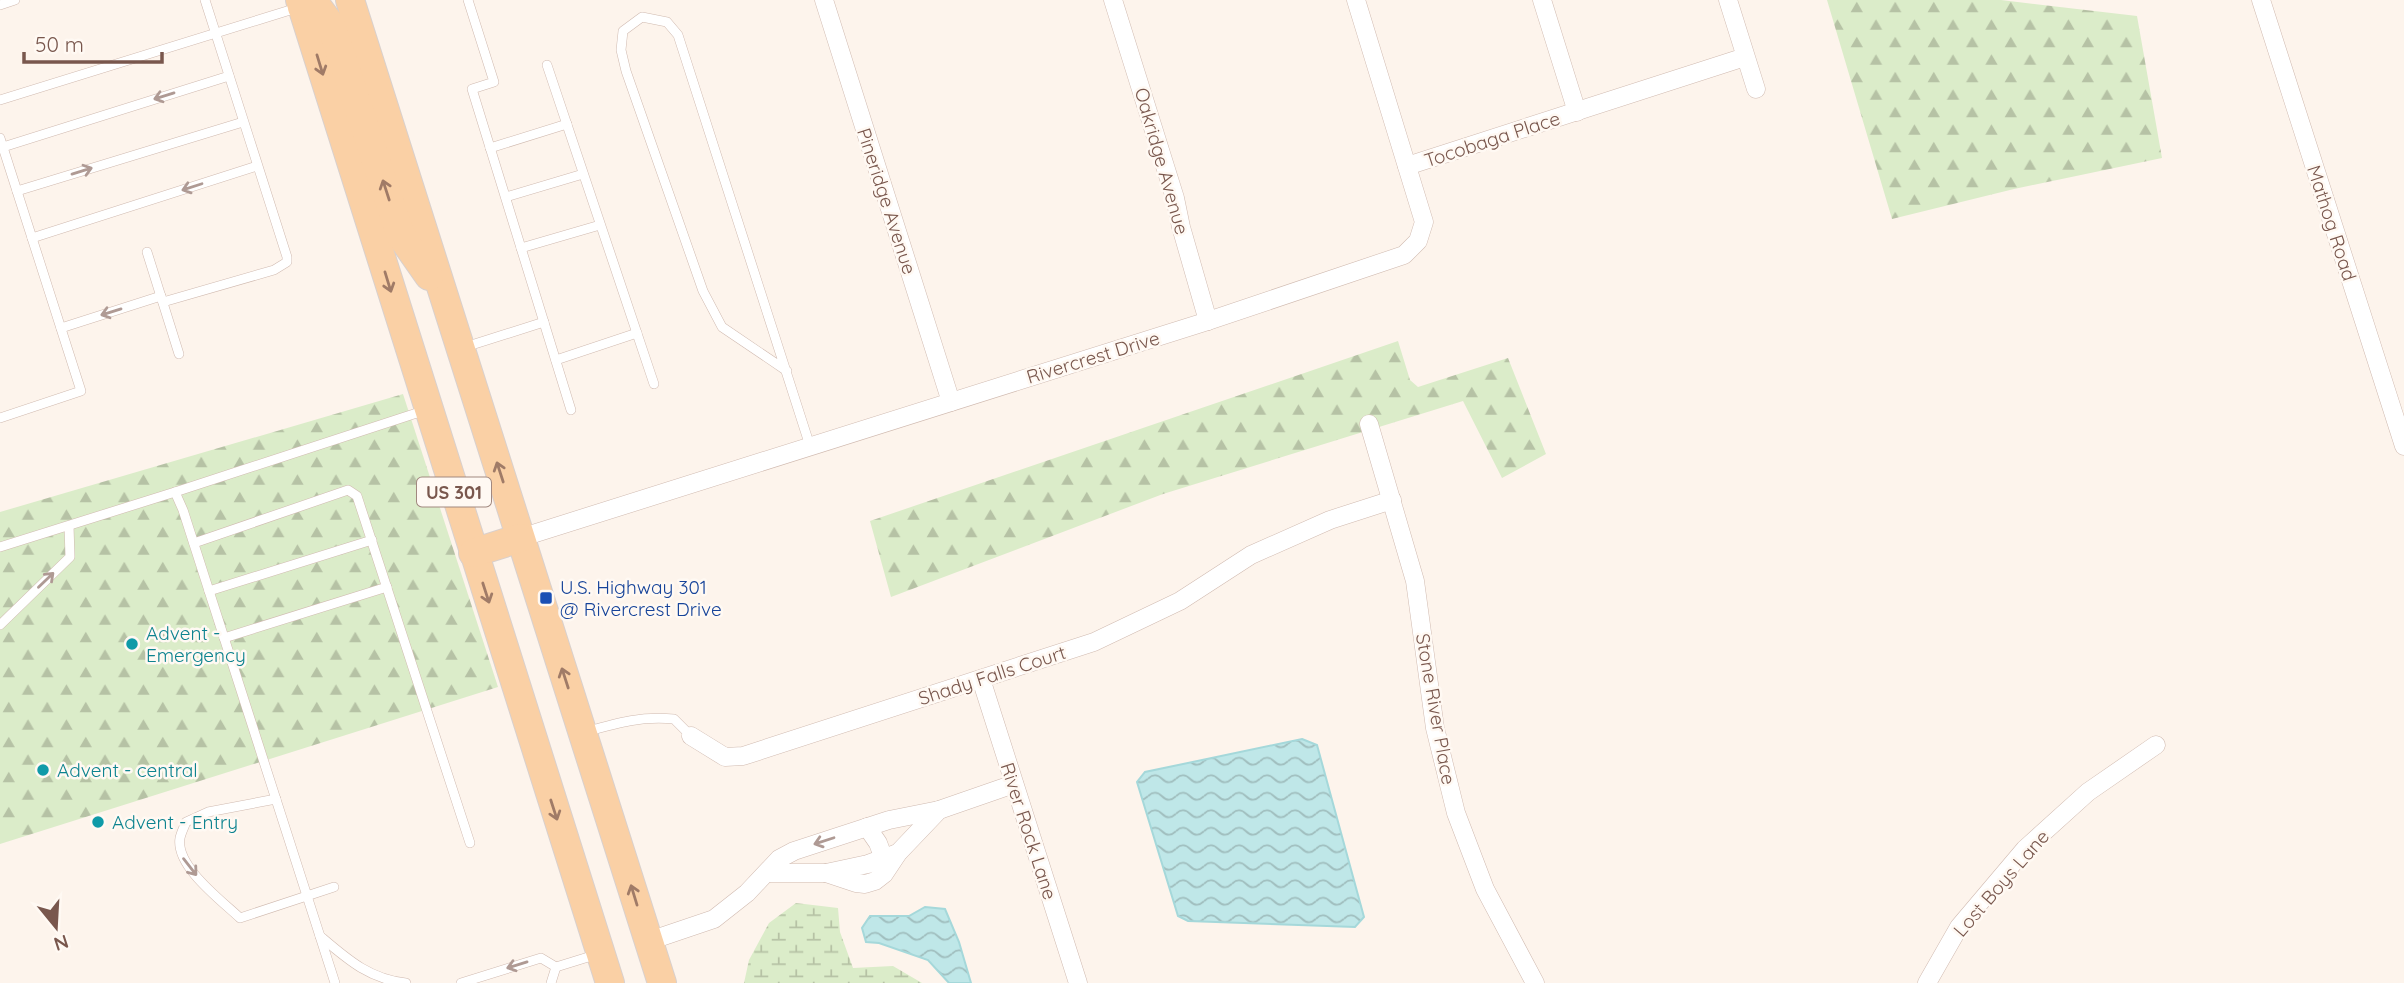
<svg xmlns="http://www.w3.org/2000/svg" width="2404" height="983" font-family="Quicksand,sans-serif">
<defs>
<pattern id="forest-firs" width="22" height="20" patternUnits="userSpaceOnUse" patternTransform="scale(1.75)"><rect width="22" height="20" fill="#dbecc9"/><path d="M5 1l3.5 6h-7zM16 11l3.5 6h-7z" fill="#b6c2a5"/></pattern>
<pattern id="wetland-marsh" width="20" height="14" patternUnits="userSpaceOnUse" patternTransform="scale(1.75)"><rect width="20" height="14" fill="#dbecc9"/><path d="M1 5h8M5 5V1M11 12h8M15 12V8" fill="none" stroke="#b6c2a5"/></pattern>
<pattern id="water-waves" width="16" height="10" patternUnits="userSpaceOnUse" patternTransform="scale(1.75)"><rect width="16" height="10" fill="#bfe7e8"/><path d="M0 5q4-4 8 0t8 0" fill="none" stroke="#a0bebe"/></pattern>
</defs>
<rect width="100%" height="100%" fill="#fdf4ec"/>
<g fill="url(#forest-firs)">
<polygon points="1827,0 2001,0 2137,16 2162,158 2014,189 1892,219"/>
<polygon points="1398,341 1410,380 1418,387 1508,358 1546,454 1502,478 1463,401 1163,494 891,597 870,521"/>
<polygon points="403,394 498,687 0,844 0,512"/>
</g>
<polygon fill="url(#wetland-marsh)" points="796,903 838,908 840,932 853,968 893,966 922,983 744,983 749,960 769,923"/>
<g fill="url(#water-waves)" stroke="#a5d8da" stroke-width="2">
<polygon points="1302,739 1317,745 1364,917 1355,927 1188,921 1178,916 1137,782 1145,772"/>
<polygon points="925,907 945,909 959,942 971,983 949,983 928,960 879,943 866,942 862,928 870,916 909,916"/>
</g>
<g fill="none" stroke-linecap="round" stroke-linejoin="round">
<defs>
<g id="service">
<polyline points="468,0 494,82 472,89 571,410"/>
<polyline points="0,5 15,0"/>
<polyline points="547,65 654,384"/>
<polyline points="0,100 300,7"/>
<polyline points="0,138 81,391 0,418"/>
<polyline points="3,147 229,76"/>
<polyline points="490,148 567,124"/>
<polyline points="17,191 243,122"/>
<polyline points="506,197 583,174"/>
<polyline points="32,238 257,166"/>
<polyline points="521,248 600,225"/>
<polyline points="147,252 179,354"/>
<polyline points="163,302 274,270 287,262 287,257 205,0"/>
<polyline points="61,328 161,296"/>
<polyline points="462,348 544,322"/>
<polyline points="556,360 637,333"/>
<polyline points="787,371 722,327 703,291 626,71 621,50 623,31 642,17 667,22 678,35 810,446"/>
<polyline points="194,543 348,490 357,496 470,843"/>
<polyline points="0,547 175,492"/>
<polyline points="209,591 372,540"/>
<polyline points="0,625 70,557 69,526"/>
<polyline points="224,638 387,587"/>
<path d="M585 732C617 723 640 716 674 719L691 736"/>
<path d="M276 799 208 812 186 822C184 827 181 833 180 838 175 866 221 900 240 918L334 887"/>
<path d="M320 936C347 959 369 979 406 983"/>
<polyline points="556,967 598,954"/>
<polyline points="335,983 183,510 175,492 426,410"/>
<polyline points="461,983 541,958 556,967 551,983"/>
</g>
<g id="minor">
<polyline points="824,0 951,402"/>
<polyline points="1113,0 1175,198 1181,227 1208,321"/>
<polyline points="1542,0 1577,112"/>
<polyline points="1728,0 1756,89"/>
<polyline points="2261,0 2404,446"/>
<polyline points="1407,166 1745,57"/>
<polyline points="1369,424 1415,581 1435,728 1456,813 1485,889 1535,983"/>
<polyline points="520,538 1208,321 1404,255 1418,241 1424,222 1356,0"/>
<polyline points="981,679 1078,983"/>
<polyline points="691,736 725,757 743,756 1094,642 1180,601 1251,555 1330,520 1392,500"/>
<polyline points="867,827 878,843 884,859"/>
<polyline points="767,873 826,873 856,883 865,884 875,881 884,874 898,853 939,810"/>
<polyline points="826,873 868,864 898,853"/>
<polyline points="649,941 714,919 747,893 779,859 794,851 889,820 939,810 1014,784"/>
<polyline points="1927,983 1959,927 2025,849 2088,792 2156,745"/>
</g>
<g id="primary">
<polyline points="300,0 610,983"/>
<polyline points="350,0 662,983"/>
<polyline points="302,7 319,9 331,25 401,236 429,276"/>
<polyline points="473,553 520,538"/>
</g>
</defs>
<use href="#service" stroke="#d0bab0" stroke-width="10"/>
<use href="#minor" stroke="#d0bab0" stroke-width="19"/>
<use href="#primary" stroke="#d9d0cd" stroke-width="30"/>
<use href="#service" stroke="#fff" stroke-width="9"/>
<use href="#minor" stroke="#fff" stroke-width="18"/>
<use href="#primary" stroke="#fad0a5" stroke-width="28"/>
</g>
<defs><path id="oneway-shaft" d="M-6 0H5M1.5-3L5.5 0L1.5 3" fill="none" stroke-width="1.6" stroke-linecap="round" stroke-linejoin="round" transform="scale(1.75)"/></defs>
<g stroke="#a07b67">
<use href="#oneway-shaft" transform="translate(320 65) rotate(73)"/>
<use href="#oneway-shaft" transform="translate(386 190) rotate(-108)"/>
<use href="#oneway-shaft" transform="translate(388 282) rotate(73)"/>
<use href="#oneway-shaft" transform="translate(500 472) rotate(-108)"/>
<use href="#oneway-shaft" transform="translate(486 593) rotate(72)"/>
<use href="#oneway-shaft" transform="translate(565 678) rotate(-108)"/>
<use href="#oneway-shaft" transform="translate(554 810) rotate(72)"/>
<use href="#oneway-shaft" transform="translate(634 895) rotate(-107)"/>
</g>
<g stroke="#af9a94">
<use href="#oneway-shaft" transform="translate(164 96) rotate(163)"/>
<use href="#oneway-shaft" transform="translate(82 171) rotate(-17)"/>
<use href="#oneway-shaft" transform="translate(192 187) rotate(162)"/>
<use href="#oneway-shaft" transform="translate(111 312) rotate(163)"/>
<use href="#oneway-shaft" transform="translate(46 580) rotate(-44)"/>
<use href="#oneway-shaft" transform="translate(824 841) rotate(162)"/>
<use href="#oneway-shaft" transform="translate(190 867) rotate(52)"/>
<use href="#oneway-shaft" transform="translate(517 965) rotate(163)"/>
</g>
<rect fill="#1a4fb4" stroke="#fff9f3" stroke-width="2.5" x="539" y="591" width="14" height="14" rx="3.5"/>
<g fill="#0f9aa8" stroke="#fff9f3" stroke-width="2.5">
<circle cx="132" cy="644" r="7"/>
<circle cx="43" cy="770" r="7"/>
<circle cx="98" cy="822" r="7"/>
</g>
<g text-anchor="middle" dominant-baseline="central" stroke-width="5" stroke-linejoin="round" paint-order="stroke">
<rect fill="#fff9f3" stroke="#a1887f" stroke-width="2" x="417" y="477.5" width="74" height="29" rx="5"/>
<g font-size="18" font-weight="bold" fill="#79574d">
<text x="454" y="492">US 301</text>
</g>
<g font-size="19" fill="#79574d" stroke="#fff9f3">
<text transform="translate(1492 139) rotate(-18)">Tocobaga Place</text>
<text transform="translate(1162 161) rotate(74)">Oakridge Avenue</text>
<text transform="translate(887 201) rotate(72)">Pineridge Avenue</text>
<text transform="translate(2332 223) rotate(72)">Mathog Road</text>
<text transform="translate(1093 357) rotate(-17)">Rivercrest Drive</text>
<text transform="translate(992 675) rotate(-18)">Shady Falls Court</text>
<text transform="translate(1436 709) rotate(80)">Stone River Place</text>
<text transform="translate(1029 831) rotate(72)">River Rock Lane</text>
<text transform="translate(2001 883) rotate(-49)">Lost Boys Lane</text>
</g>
<g font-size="19" fill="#164399" stroke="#fff9f3" text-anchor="start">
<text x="560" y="587">U.S. Highway 301<tspan x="560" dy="22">@ Rivercrest Drive</tspan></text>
</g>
<g font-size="19" fill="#0d838f" stroke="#fff9f3" text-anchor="start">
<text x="146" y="633">Advent -<tspan x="146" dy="22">Emergency</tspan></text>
<text x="57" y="770">Advent - central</text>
<text x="112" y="822">Advent - Entry</text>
</g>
</g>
<g transform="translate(56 927) rotate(162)" stroke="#fff9f3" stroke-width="5" paint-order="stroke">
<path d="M0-5L12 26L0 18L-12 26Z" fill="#79574d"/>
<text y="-10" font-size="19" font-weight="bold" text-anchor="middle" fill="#79574d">N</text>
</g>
<path d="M24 52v10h138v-10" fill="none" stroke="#79574d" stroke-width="3.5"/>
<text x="35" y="52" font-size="21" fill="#79574d" stroke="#fff9f3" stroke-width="5" paint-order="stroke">50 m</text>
</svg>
